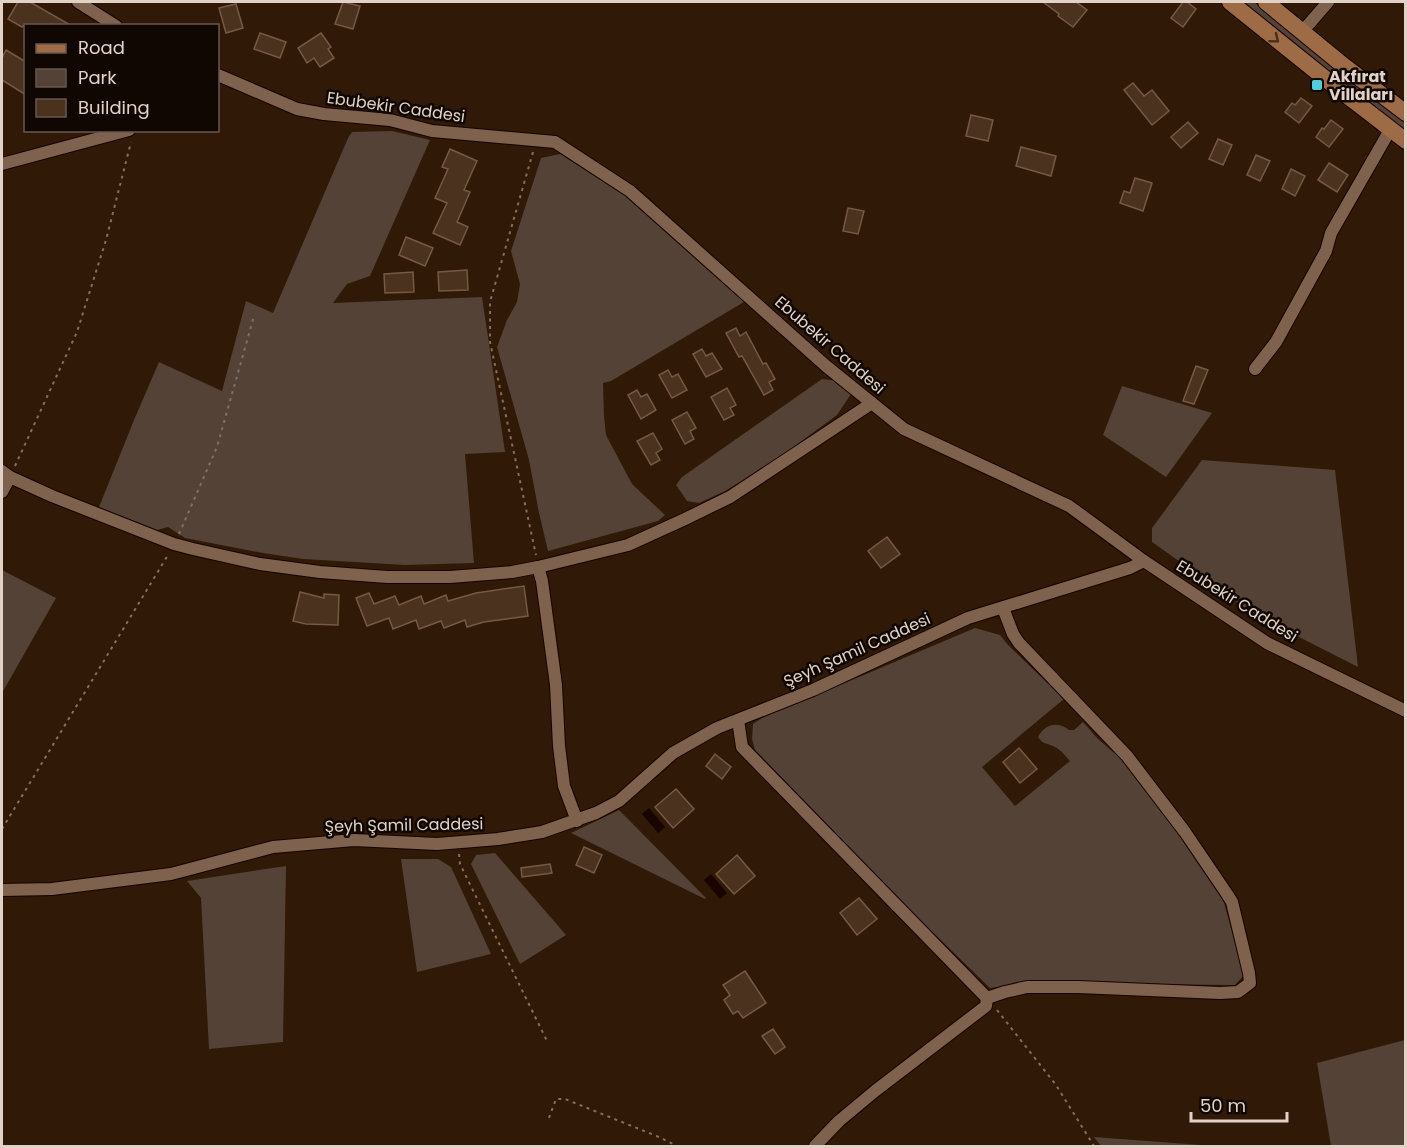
<svg xmlns="http://www.w3.org/2000/svg" width="1407" height="1148" font-family="Poppins,sans-serif">
<rect width="100%" height="100%" fill="#301906"/>
<g fill="#534235">
<polygon points="1244,2 1254,2 1382,106 1405,123 1405,131 1385,116"/>
<polygon points="392,131 430,140 370,276 347,284 333,303 482,297 505,452 465,454 474,563 405,565 303,559 263,553 185,538 168,527 157,530 99,507 134,420 159,362 222,391 246,301 273,313 348,138 352,132"/>
<polygon points="560,154 624,195 744,302 611,381 603,383 604,416 606,435 632,484 665,515 658,521 548,551 539,513 529,460 497,347 507,320 517,302 520,284 511,251 541,158"/>
<polygon points="822,379 838,381 851,394 837,415 776,460 725,491 699,503 687,501 676,485 682,477"/>
<polygon points="1122,386 1212,413 1166,477 1103,435"/>
<polygon points="1202,460 1335,470 1358,667 1252,613 1152,542 1152,528"/>
<polygon points="2,570 56,598 2,693"/>
<path d="M975 628 1000 635 1008 645 1064 699 982 767 1015 806 1070 761C1065 755 1058 747 1050 745 1043 742 1043 744 1038 737 1045 724 1058 721 1069 730H1074L1083 722 1097 738 1120 758 1180 835 1223 899 1244 975 1235 985 1028 983 990 988 918 918 755 750 752 739 753 724 762 718Z"/>
<polygon points="619,810 706,898 705,899 571,833"/>
<polygon points="495,853 566,935 520,964 471,864 476,855"/>
<polygon points="401,859 438,859 451,867 491,954 417,972"/>
<polygon points="286,866 283,1042 209,1049 201,898 187,881"/>
<polygon points="1405,1040 1405,1146 1331,1146 1317,1063"/>
<polygon points="1094,1137 1214,1146 1101,1146"/>
</g>
<g fill="#190400">
<polygon points="649,808 665,827 658,833 642,814"/>
<polygon points="711,874 727,893 720,899 704,880"/>
</g>
<g fill="#4b321f" stroke="#755945" stroke-width="1.5">
<polygon points="18,2 30,2 72,26 23,26 22,27 8,19"/>
<polygon points="343,2 360,6 353,29 335,24"/>
<polygon points="1043,2 1076,2 1087,10 1073,27 1058,16 1059,14"/>
<polygon points="1183,2 1187,2 1196,9 1183,27 1171,18"/>
<polygon points="236,4 243,28 226,33 219,8"/>
<polygon points="260,33 286,42 280,58 254,49"/>
<polygon points="321,33 331,47 328,49 334,58 320,67 314,58 307,63 298,48"/>
<polygon points="6,50 26,62 26,95 2,80 2,58"/>
<polygon points="1133,83 1144,96 1152,90 1169,111 1152,125 1124,90"/>
<polygon points="1301,98 1312,106 1299,123 1285,112 1292,103 1295,105"/>
<polygon points="971,115 993,120 988,141 966,136"/>
<polygon points="1331,120 1343,129 1329,147 1316,137 1322,128 1324,129"/>
<polygon points="1188,122 1198,133 1181,148 1171,137"/>
<polygon points="1218,139 1232,145 1223,165 1209,159"/>
<polygon points="1021,147 1056,156 1051,176 1016,166"/>
<polygon points="450,149 477,161 464,190 470,192 457,222 468,227 460,245 433,233 447,203 435,198 448,169 442,167"/>
<polygon points="1256,155 1270,161 1260,181 1247,175"/>
<polygon points="1329,163 1348,175 1337,192 1318,180"/>
<polygon points="1291,169 1305,176 1295,196 1282,189"/>
<polygon points="1135,178 1152,183 1143,211 1120,203 1124,191 1130,193"/>
<polygon points="848,208 864,211 858,234 843,231"/>
<polygon points="406,237 433,248 425,266 399,255"/>
<polygon points="467,270 468,290 439,291 438,272"/>
<polygon points="413,272 414,292 385,293 384,274"/>
<polygon points="736,328 740,336 746,332 763,364 766,363 775,379 769,382 773,390 764,395 742,356 739,357 726,333"/>
<polygon points="702,349 706,356 712,353 722,369 706,377 693,354"/>
<polygon points="1196,366 1208,370 1194,404 1183,401"/>
<polygon points="668,370 672,377 678,374 687,390 672,398 659,375"/>
<polygon points="727,388 736,405 730,408 734,415 724,420 711,397"/>
<polygon points="637,390 641,397 647,394 656,410 641,419 628,395"/>
<polygon points="687,412 696,428 690,431 694,439 685,444 672,420"/>
<polygon points="653,433 662,449 656,453 660,460 651,465 637,441"/>
<polygon points="887,537 900,554 881,568 868,551"/>
<polygon points="524,586 528,616 484,622 467,627 465,620 444,628 441,621 419,629 416,620 393,629 389,618 367,626 356,598 369,593 374,604 395,596 399,605 421,596 424,604 446,595 448,601 476,593"/>
<polygon points="300,592 324,598 324,594 339,595 338,625 306,624 293,621"/>
<polygon points="1019,748 1037,769 1020,783 1003,762"/>
<polygon points="715,754 731,767 722,779 706,766"/>
<polygon points="676,789 694,809 673,828 655,807"/>
<polygon points="584,847 602,855 594,873 576,865"/>
<polygon points="737,855 755,876 734,894 716,874"/>
<polygon points="550,864 552,873 522,877 521,868"/>
<polygon points="859,898 877,919 857,935 840,913"/>
<polygon points="745,971 766,1003 743,1018 738,1011 733,1014 724,1000 730,995 723,985"/>
<polygon points="773,1029 785,1047 775,1054 762,1036"/>
</g>
<g fill="none" stroke-linecap="round" stroke-linejoin="round">
<defs>
<g id="minor">
<polyline points="78,2 116,26"/>
<polyline points="1302,32 1328,2"/>
<polyline points="218,75 297,109 324,114 390,120 432,131 555,142 630,191 826,366 904,429 1069,506 1144,561 1267,643 1406,711"/>
<polyline points="2,164 129,130"/>
<polyline points="1255,369 1276,342 1326,251 1331,233 1390,130"/>
<polyline points="2,471 10,477 52,496 174,544 193,549 260,564 320,572 387,577 450,577 512,572 538,567 628,545 685,519 730,497 872,403"/>
<polyline points="2,492 10,477"/>
<polyline points="538,567 542,581 556,685 559,746 564,786 577,821"/>
<polyline points="738,720 742,747 987,998"/>
<polyline points="2,890 52,889 171,874 273,847 354,840 437,844 498,839 542,832 596,813 619,801 673,753 717,728 813,690 968,618 1130,568 1144,561"/>
<polyline points="987,998 1005,992 1027,987 1078,987 1220,993 1238,992 1250,983 1249,973 1232,902 1227,894 1185,832 1127,756 1019,643 1013,634 1003,608"/>
<polyline points="815,1146 839,1121 875,1091 986,1006 987,998"/>
</g>
<g id="major">
<polyline points="1230,2 1332,84 1406,141"/>
<polyline points="1266,2 1344,66 1406,113"/>
</g>
</defs>
<use href="#minor" stroke="#170300" stroke-width="14"/>
<use href="#major" stroke="#170300" stroke-width="18"/>
<g stroke="#836f60" stroke-width="2" stroke-dasharray="3 4.5" stroke-linecap="butt">
<polyline points="533,152 490,302 490,342 536,555"/>
<polyline points="15,466 77,332 106,240 131,142"/>
<polyline points="179,534 217,447 254,316"/>
<polyline points="2,829 168,555"/>
<polyline points="459,854 460,864 548,1043"/>
<polyline points="997,1010 1056,1085 1094,1146"/>
<polyline points="549,1118 556,1099 565,1099 659,1137 677,1146"/>
</g>
<use href="#minor" stroke="#7e624e" stroke-width="12"/>
<use href="#major" stroke="#9d6b45" stroke-width="16"/>
</g>
<defs><path id="oneway-chevron" d="M-2-3.5L2.5 0L-2 3.5" fill="none" stroke-width="1.6" stroke-linecap="round" stroke-linejoin="round" transform="scale(1.5)"/></defs>
<use stroke="#482f1d" href="#oneway-chevron" transform="translate(1275 39) rotate(39)"/>
<rect fill="#53cbdb" stroke="#100702" stroke-width="2" x="1311" y="79" width="12" height="12" rx="3"/>
<g text-anchor="middle" dominant-baseline="central" stroke-width="5" stroke-linejoin="round" paint-order="stroke">
<g font-size="16" font-weight="bold" fill="#e1d1c6" stroke="#100702" text-anchor="start">
<text x="1329" y="76">Akfırat<tspan x="1329" dy="18">Villaları</tspan></text>
</g>
<g font-size="16" fill="#e1d1c6" stroke="#100702">
<text transform="translate(396 107) rotate(8)">Ebubekir Caddesi</text>
<text transform="translate(830 345) rotate(41)">Ebubekir Caddesi</text>
<text transform="translate(1237 601) rotate(32)">Ebubekir Caddesi</text>
<text transform="translate(857 650) rotate(-24)">Şeyh Şamil Caddesi</text>
<text transform="translate(404 825) rotate(-1)">Şeyh Şamil Caddesi</text>
</g>
</g>
<rect width="1407" height="1148" fill="none" stroke="#e1d1c6" stroke-width="6"/>
<rect x="24" y="24" width="195" height="108" fill="#100702" stroke="#645850" stroke-width="1.5"/>
<rect x="36" y="44" width="30" height="9" fill="#9d6b45" stroke="#645850" stroke-width="1.5"/>
<text x="78" y="54" font-size="18" fill="#e1d1c6">Road</text>
<rect x="36" y="69" width="30" height="18" fill="#534235" stroke="#645850" stroke-width="1.5"/>
<text x="78" y="84" font-size="18" fill="#e1d1c6">Park</text>
<rect x="36" y="99" width="30" height="18" fill="#4b321f" stroke="#645850" stroke-width="1.5"/>
<text x="78" y="114" font-size="18" fill="#e1d1c6">Building</text>
<path d="M1191 1112v9h96v-9" fill="none" stroke="#e1d1c6" stroke-width="3"/>
<text x="1200" y="1112" font-size="18" fill="#e1d1c6" stroke="#100702" stroke-width="4.5" paint-order="stroke">50 m</text>
</svg>
